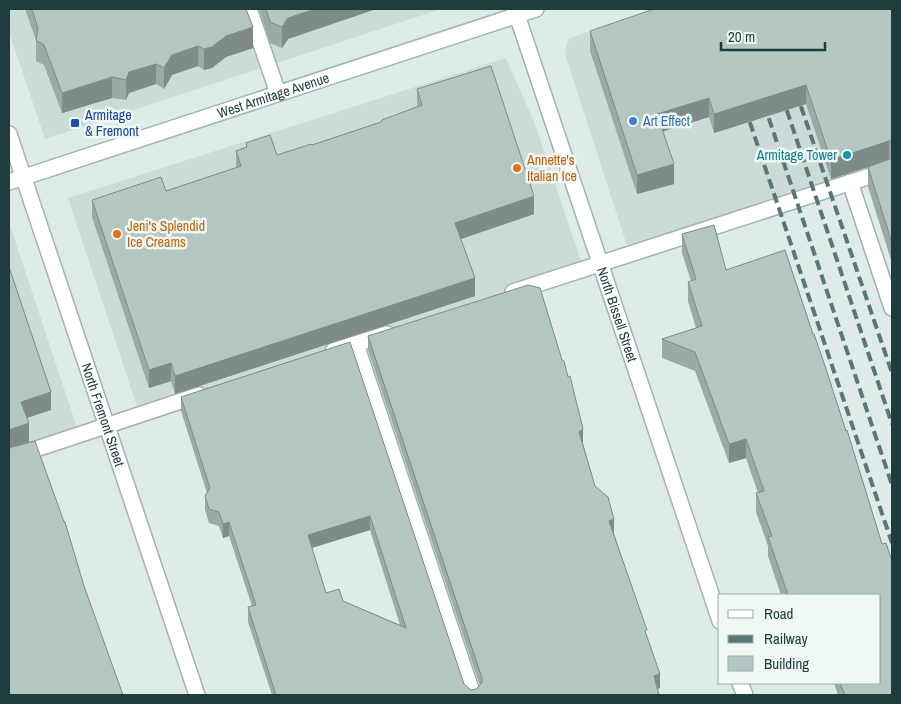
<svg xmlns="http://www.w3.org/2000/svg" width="901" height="704" font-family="'Archivo Narrow',sans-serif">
<rect width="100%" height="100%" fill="#deebe8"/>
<g fill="#cddbd8">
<polygon points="9,9 441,9 45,139 9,32"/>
<polygon points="656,9 892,9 892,169 630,255 565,54 566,47 569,39 581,34"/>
<polygon points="506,58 535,124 584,270 140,415 68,198"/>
<polygon points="9,222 79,434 9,458"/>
</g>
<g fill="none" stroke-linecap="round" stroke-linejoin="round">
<defs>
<g id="service">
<polyline points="249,9 278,93"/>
<polyline points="850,182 892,308"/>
<polyline points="513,292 892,169"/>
<polyline points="356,344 473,695"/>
<polyline points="333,351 387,334"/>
<polyline points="9,458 199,395"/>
</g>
<g id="minor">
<path id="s1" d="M515 9 720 621"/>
<path id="s2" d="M9 134 197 695"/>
<polyline points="740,683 745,695"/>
</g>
<g id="secondary">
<path id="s3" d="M9 182 536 9"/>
</g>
</defs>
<use href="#service" stroke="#a1b3b1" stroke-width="18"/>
<use href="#minor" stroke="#a1b3b1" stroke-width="18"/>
<use href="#secondary" stroke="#9cb8b4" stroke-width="18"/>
<use href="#service" stroke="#fff" stroke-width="15"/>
<use href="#minor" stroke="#fff" stroke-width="15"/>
<use href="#secondary" stroke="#fff" stroke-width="15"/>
<g stroke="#587876" stroke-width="4" stroke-dasharray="10 5" stroke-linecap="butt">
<polyline points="796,92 892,373"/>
<polyline points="782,96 892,424"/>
<polyline points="764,104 892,485"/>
<polyline points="745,108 892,543"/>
</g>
</g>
<g fill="#9baaa7" fill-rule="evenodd">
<polygon points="25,9 246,9 253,48 226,57 212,68 204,70 198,66 172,75 164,89 156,84 129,93 126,100 112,98 62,113 44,65 36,61 36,40"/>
<polygon points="259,9 376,9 288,39 282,48 270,43"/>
<polygon points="892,9 892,263 868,187 868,167 874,165 831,179 806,104 714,133 709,117 662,132 674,184 637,194 590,51 590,31"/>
<polygon points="417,89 534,214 461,239 475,296 175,394 171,381 149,388 92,217 92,200 166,191 236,168 236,151 246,147 246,143 277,155 312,145 381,122 417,107"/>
<polygon points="714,225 726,270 785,250 813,334 814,334 825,366 846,431 847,430 882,544 886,543 892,561 892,695 838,695 834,683 880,683 880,595 781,595 768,556 768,546 756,512 756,493 758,493 746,458 729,463 695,371 662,358 662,339 696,328 688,301 688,282 691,281 682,253 682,234"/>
<path d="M368 336 583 443 595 486 614 533 647 637 660 688 658 689 659 695H272L248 622V607L252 606 229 536 223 538 219 526 209 523 205 510V496L207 493 181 411V397L350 342 464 684 471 690 476 689 480 686 368 350ZM370 530 400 625 343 601 326 593 312 548Z"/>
</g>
<g fill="#7e8b88">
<polygon points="315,9 376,9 288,39 282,48 282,27 288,18"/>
<polygon points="253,27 253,48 226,57 212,68 204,70 204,49 226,36"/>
<polygon points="198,46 198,66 172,75 164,89 164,68 172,55"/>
<polygon points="156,64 156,84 129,93 126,100 126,80 129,72"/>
<polygon points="112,77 112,98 62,113 62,93"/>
<polygon points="806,85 806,104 714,133 714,114"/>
<polygon points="709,98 709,117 657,133 657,114"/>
<polygon points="889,141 889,160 831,179 831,160"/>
<polygon points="674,164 674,184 637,194 637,175"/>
<polygon points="534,196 534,214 455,241 455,223"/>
<polygon points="475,278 475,296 175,394 175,376"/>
<polygon points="171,363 171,381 149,388 149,370"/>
<polygon points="51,392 51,410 21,420 21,402"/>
<polygon points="29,423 29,442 9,448 9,430"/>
<polygon points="583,429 583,443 579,446 579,432"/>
<polygon points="746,439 746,458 729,463 729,444"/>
<polygon points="370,516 370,530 308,549 308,535"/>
<polygon points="614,519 614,533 609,535 609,521"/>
<polygon points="229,522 229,536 223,538 223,524"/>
<polygon points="660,674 660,688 654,690 654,676"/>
</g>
<g fill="#b4c6c2" stroke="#7e8b88" fill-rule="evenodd">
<polygon points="32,9 246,9 253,27 226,36 212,47 204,49 198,46 172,55 164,68 156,64 129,72 126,80 112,77 62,93 44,45 36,40 38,28"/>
<polygon points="266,9 315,9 288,18 282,27 270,22"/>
<polygon points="654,9 892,9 892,141 889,141 831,160 806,85 714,114 709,98 657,114 674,164 637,175 590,31"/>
<polygon points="491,66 534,196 455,223 475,278 175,376 171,363 149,370 92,200 161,177 166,191 241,166 236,151 247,147 246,143 270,135 277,155 311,144 312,145 381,122 382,120 422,105 417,89"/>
<polygon points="892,158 892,243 868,167"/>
<polygon points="714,225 726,270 785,250 813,334 814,334 825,366 846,431 847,430 882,544 886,543 892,561 892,695 845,695 840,683 880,683 880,595 788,595 768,537 772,536 756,493 764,491 746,439 729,444 695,352 662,339 702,326 688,282 696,279 682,234"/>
<polygon points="9,267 51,392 21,402 29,423 9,430"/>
<path d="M528 285 540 288 562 360 564 361 568 377 570 376 583 429 579 432 595 486 608 497 614 519 609 521 647 630 645 631 660 674 654 676 659 695H276L248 607 256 605 229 522 223 524 219 512 209 509 205 496 210 488 181 397 350 342 464 684 471 690 476 689 482 683V678L368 336ZM370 516 406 628 343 601 339 589 326 593 308 535Z"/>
<polygon points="35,441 64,522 65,522 84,586 123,695 9,695 9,448"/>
</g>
<circle fill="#3f7fe0" stroke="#eff8f5" stroke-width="2" cx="633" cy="121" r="5"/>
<rect fill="#1a4fb4" stroke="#eff8f5" stroke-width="2" x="70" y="118" width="10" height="10" rx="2.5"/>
<circle fill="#0f9aa8" stroke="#eff8f5" stroke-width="2" cx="847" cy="155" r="5"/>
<g fill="#e8710a" stroke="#eff8f5" stroke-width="2">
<circle cx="517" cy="168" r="5"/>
<circle cx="117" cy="234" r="5"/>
</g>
<g text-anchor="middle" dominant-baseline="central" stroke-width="5" stroke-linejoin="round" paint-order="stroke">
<g font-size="14" fill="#1e3c3b" stroke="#eff8f5">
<text stroke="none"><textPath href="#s3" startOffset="278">West Armitage Avenue</textPath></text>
<text stroke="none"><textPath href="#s1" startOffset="322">North Bissell Street</textPath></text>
<text stroke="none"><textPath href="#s2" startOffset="296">North Fremont Street</textPath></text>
</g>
<g font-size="14" fill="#164399" stroke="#eff8f5" text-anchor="start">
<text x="85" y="115">Armitage<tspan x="85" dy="16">&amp; Fremont</tspan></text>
</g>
<g font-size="14" fill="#366cbe" stroke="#eff8f5" text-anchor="start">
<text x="643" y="121">Art Effect</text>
</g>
<g font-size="14" fill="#0d838f" stroke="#eff8f5" text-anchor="end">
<text x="837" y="155">Armitage Tower</text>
</g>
<g font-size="14" fill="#c56008" stroke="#eff8f5" text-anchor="start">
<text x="527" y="160">Annette's<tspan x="527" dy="16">Italian Ice</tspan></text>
<text x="127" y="226">Jeni's Splendid<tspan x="127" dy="16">Ice Creams</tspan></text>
</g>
</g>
<rect width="901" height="704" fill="none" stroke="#1e3c3b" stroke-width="20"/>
<rect x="718" y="594" width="162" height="90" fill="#eff8f5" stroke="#9badab"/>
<rect x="728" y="610" width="25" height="8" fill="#ffffff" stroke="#9badab"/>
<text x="764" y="619" font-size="15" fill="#1e3c3b">Road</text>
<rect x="728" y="635" width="25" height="8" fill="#587876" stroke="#9badab"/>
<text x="764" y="644" font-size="15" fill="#1e3c3b">Railway</text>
<rect x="728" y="656" width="25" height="15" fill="#b4c6c2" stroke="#9badab"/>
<text x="764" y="669" font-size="15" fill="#1e3c3b">Building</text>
<path d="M721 42v8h104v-8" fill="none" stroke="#1e3c3b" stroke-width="2.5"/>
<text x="728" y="42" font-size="15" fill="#1e3c3b" stroke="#eff8f5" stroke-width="4" paint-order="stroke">20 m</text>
</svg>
